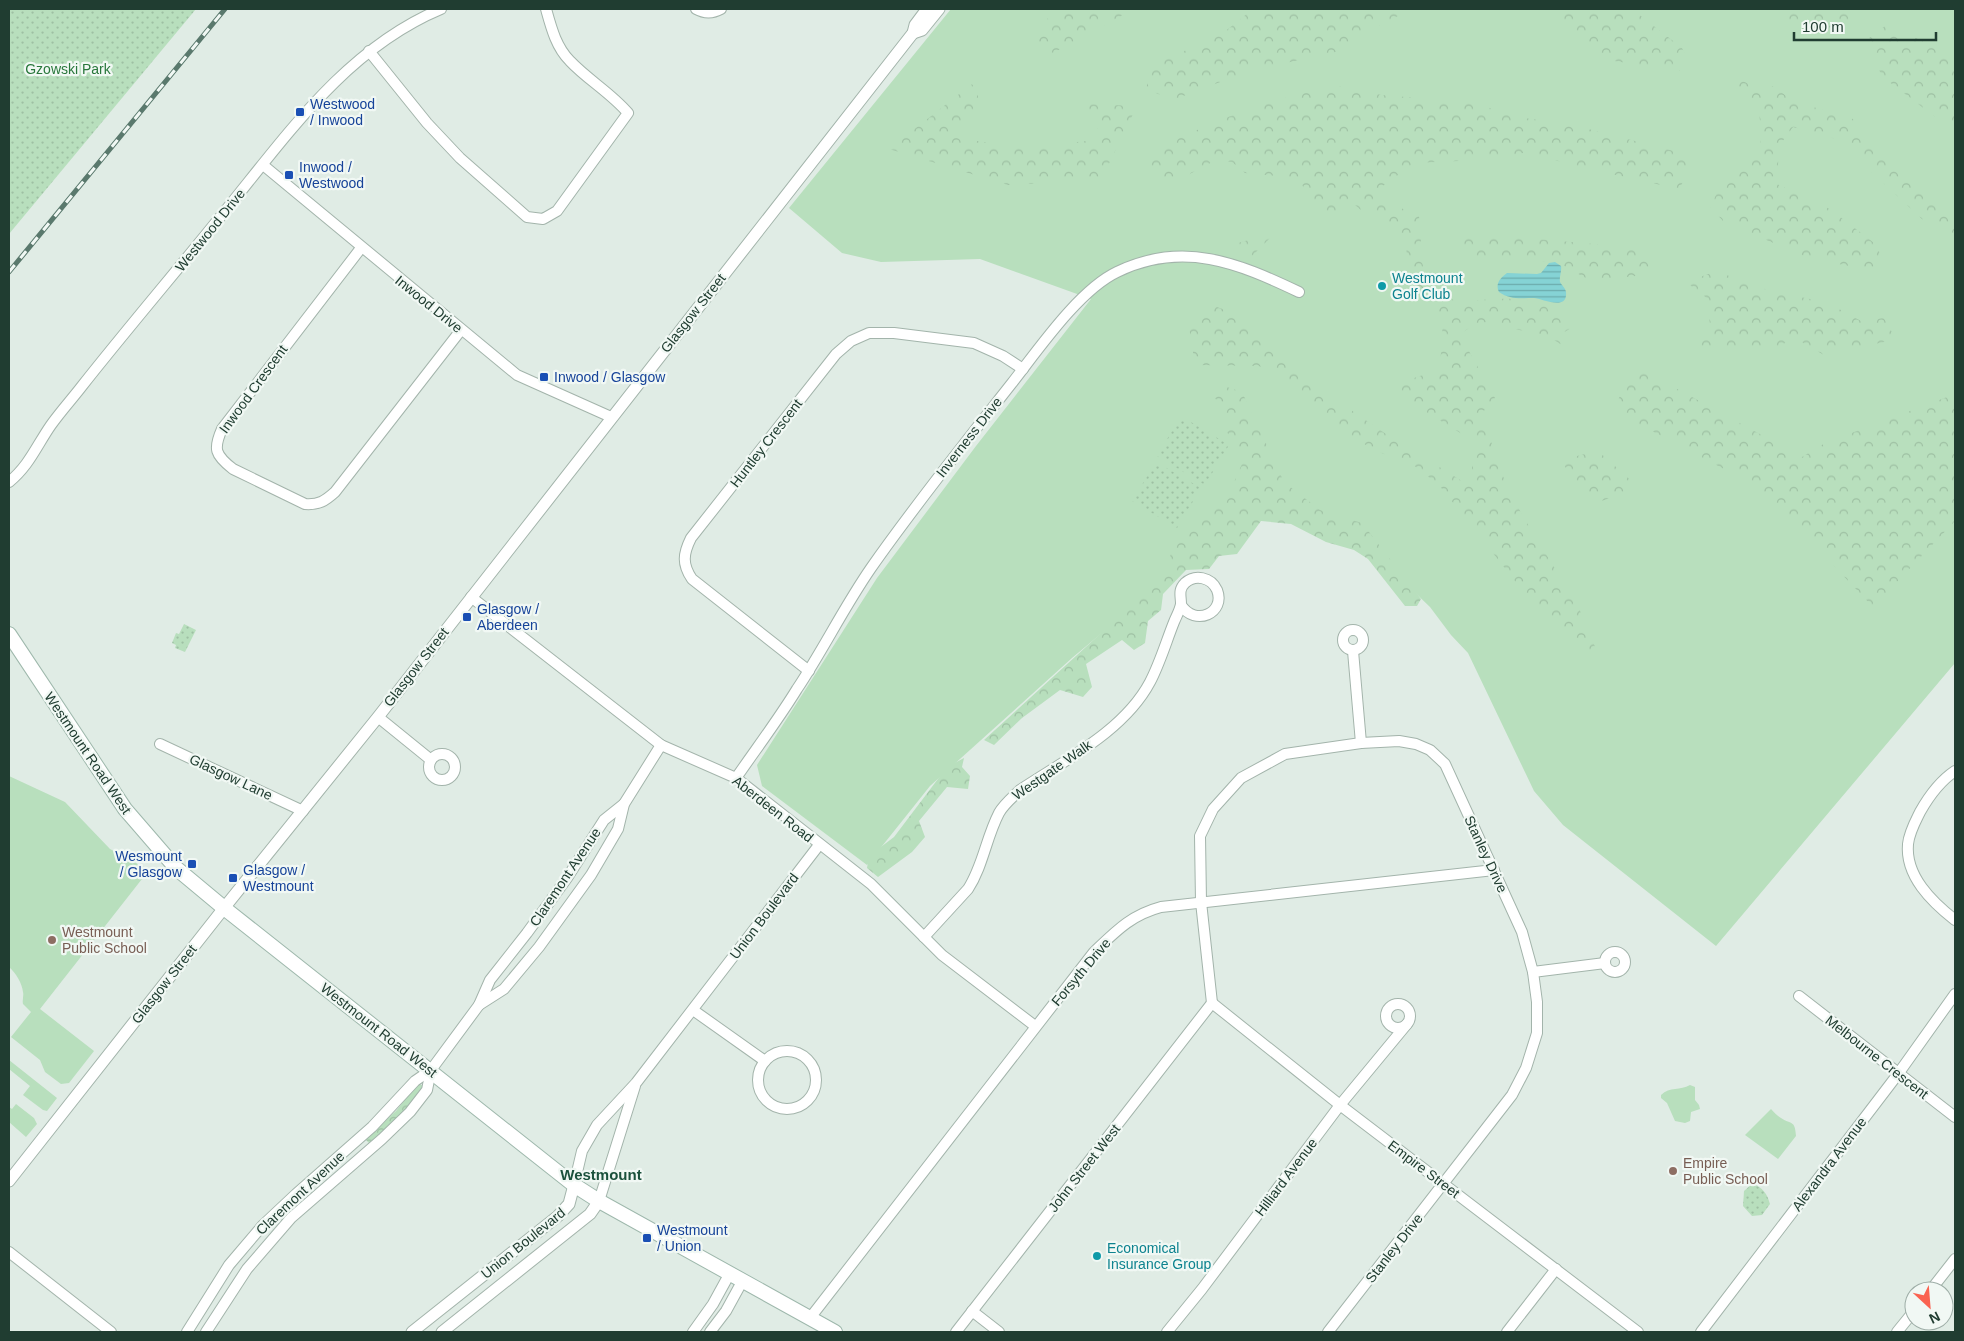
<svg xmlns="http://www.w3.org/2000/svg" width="1964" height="1341" font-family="Arial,sans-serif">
<defs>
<pattern id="forest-crowns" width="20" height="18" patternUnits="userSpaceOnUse" patternTransform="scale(1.25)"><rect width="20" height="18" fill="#b8dfbd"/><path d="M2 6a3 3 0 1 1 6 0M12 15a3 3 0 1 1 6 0" fill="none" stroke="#9ec0a3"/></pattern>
<pattern id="park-dots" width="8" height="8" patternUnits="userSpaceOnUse" patternTransform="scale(1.25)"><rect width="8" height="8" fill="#b8dfbd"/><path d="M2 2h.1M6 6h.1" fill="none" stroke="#9ec0a3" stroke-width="1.8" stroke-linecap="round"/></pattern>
<pattern id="water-rules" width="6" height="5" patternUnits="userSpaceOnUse" patternTransform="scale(1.25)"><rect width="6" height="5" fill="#85d3d5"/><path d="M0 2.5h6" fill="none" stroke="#6cacad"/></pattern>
</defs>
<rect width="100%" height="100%" fill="#e0ece5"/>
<g fill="#b8dfbd">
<polygon points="951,9 1955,9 1955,663 1716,946 1563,825 1534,791 1468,653 1451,635 1430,607 1404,582 1374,556 1255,505 1072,658 930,786 867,865 762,786 757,765 877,578 976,446 1091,299 980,259 881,262 842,253 789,208"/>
<path d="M9 776 65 802 110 849 149 870 40 1009 94 1051 69 1083 61 1084 45 1072 40 1060 11 1037 31 1012 23 1004C22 1000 24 996 23 992 22 983 16 973 9 967Z"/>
<polygon points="9,1060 57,1098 47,1111 43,1110 23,1095 30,1086 9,1069"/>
<path d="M1690 1085 1695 1087V1100L1699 1105 1700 1109 1691 1112 1690 1121 1685 1123 1675 1121 1667 1103 1661 1098V1095C1670 1086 1680 1091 1690 1085Z"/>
<polygon points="16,1104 34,1118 37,1124 26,1137 9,1122 9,1107 12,1109"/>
<path d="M1771 1109C1774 1112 1777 1116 1781 1118 1792 1125 1795 1120 1796 1136L1778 1159 1745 1135Z"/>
</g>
<g fill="url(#forest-crowns)">
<polygon points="1062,9 1134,9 1053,53 1031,44 1041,23"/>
<polygon points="1253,9 1412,9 1374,28 1340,51 1249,71 1173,100 1146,89 1152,66 1223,33"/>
<polygon points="1544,9 1632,9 1682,48 1689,63 1679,71 1608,60"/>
<path d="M1775 9H1850L1852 15 1844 30C1806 41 1804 31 1775 9Z"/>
<polygon points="1885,26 1921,40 1955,61 1955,132 1884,78 1865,48 1870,37"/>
<polygon points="1735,78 1759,88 1773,86 1793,101 1853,119 1900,174 1950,210 1955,223 1955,234 1922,219 1836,139 1793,127 1779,146 1777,184 1830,209 1878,246 1883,272 1811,259 1724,222 1710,207 1725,177 1760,151 1761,130 1759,112 1732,83"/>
<polygon points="972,84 978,96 979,110 950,137 1025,148 1103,139 1085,104 1137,106 1101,180 1008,185 889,149"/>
<path d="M1343 86 1381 95 1469 102 1524 118 1565 123 1697 157 1679 189 1571 165 1529 152 1481 160 1414 163 1383 186 1385 201 1419 216 1424 281 1458 303C1490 298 1527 294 1556 311 1563 315 1568 322 1573 327L1561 334 1562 345 1546 335 1497 326C1483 317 1471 326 1460 335L1495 398 1483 412 1498 466 1522 515 1578 606 1601 661 1526 595 1439 485 1412 464 1376 451 1334 426 1309 396 1259 366 1195 365 1189 327 1214 306 1245 317 1272 350 1303 377 1383 432 1470 486 1475 442 1400 396 1394 385 1440 369 1443 319 1411 298 1406 246 1380 217 1362 211 1348 199 1335 214 1318 212 1298 178 1245 173 1232 162 1216 160 1167 186 1142 161 1169 142 1225 118 1294 95Z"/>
<polygon points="1276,232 1247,261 1231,245"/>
<polygon points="1467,233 1642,248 1651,260 1653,274 1591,281 1557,262 1463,258 1458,244"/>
<polygon points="1717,271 1756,287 1828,303 1861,321 1884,318 1893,334 1884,342 1824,355 1793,337 1778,348 1695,350 1692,339 1710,327 1708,299 1686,282"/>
<polygon points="1637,367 1802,457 1825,443 1955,394 1955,521 1873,607 1760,488 1612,410"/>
<polygon points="1224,386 1242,392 1284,482 1320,510 1362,523 1421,599 1417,606 1405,606 1368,559 1354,550 1326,542 1291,524 1261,521 1237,554 1219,556 1209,569 1186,570 1163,594 1161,610 1148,621 1145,643 1134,650 1122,640 1086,664 1092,687 1083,697 1060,690 1022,718 994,745 984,740 1134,603 1167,565 1174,545 1214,512 1229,493 1246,455 1225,430 1229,419 1215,398"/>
<polygon points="1598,451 1634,483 1624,493 1593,504 1560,460"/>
<polygon points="964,758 962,767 970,776 968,789 947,787 919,821 925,837 912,852 878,877 867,868 869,856 894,837 947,767"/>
<polygon points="418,1083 423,1086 404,1112 369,1143 365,1139 396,1111"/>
</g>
<g fill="url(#park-dots)">
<polygon points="9,9 196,9 9,234"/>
<polygon points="1181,416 1229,445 1205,485 1157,456"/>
<polygon points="1156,462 1201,488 1177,528 1132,501"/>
<polygon points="184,624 196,630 185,652 175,648 176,645 172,643 176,633 179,634"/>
<path d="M1752 1184C1763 1187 1767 1194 1770 1204L1762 1215 1752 1216 1743 1206 1744 1191Z"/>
</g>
<path fill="url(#water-rules)" d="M1555 262 1561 266C1562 271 1559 277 1560 282 1562 286 1565 287 1566 292 1568 312 1541 298 1534 298 1521 298 1510 300 1499 292 1495 284 1500 278 1507 273L1537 274 1541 273 1549 263Z"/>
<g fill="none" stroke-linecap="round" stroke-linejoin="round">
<defs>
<g id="minor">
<path d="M696 9C705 14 712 14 721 9"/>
<path d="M369 51 427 123 460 158 527 217 543 219 557 211 628 113C611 93 588 80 570 61 556 47 551 27 546 9"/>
<polyline points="263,165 517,375 611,417"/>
<path d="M361 248 222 429C213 449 215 455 233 469L305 504C319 505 325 501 335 492L461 330"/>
<path d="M9 482C29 466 37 445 51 425 61 411 72 399 82 386 127 329 175 273 221 216 285 138 345 49 441 9"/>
<polyline points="471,597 661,745 736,778 871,884 942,955 1035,1026"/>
<circle cx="1353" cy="640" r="10"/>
<polyline points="1353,651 1361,743"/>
<path d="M809 671 692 579C682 564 683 554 691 538L836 354 851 341 869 333H894L974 343 1003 356 1023 369"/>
<polyline points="378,717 431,760"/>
<polyline points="160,744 303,811"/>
<circle cx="442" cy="767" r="13"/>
<path d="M1955 771C1940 781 1929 796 1920 812 1915 822 1909 833 1908 844 1905 876 1932 902 1955 920"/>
<path d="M736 778C756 749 778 720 797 689 823 650 844 607 871 568 915 505 964 444 1012 383 1038 350 1079 290 1117 272 1183 240 1238 263 1299 292"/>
<path d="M924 937 968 889C983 866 986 838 999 813 1004 804 1013 797 1020 790 1065 760 1124 731 1150 682 1160 663 1166 642 1174 622 1176 617 1180 610 1181 604 1181 596 1178 590 1185 583 1195 574 1211 577 1217 590 1226 613 1195 627 1181 605"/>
<circle cx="1615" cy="962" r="10"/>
<polyline points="1533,972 1605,963"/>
<polyline points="1799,996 1955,1117"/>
<polyline points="1212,1003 1201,902 1200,836 1213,809 1241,778 1285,754 1361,743 1399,741 1416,744 1430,750 1445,764 1522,932 1533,972 1537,1002 1537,1033 1526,1068 1512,1095 1328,1332"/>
<polyline points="1212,1003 1340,1105 1638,1332"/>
<circle cx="1398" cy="1016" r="12"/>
<polyline points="479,1005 504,989 539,947 591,875 618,829 624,804 661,745"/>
<polyline points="693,1010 765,1061"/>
<circle cx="787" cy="1080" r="29"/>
<polyline points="574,1185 582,1151 597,1125 636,1083 819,845"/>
<polyline points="599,1201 635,1086"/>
<polyline points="9,1252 111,1332"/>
<polyline points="1930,1291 1955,1259"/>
<polyline points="972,1311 999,1332"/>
<path d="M810 1318 1094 952C1116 931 1131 915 1161 907L1494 870"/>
<polyline points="187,1332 229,1265 263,1225 296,1194 372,1127 415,1081 431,1070 479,1005 490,980 527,933 567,878 604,820 624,804"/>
<polyline points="206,1332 247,1269 291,1218 382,1139 410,1112 427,1090 431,1070"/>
<polyline points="693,1332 713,1304 730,1273"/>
<polyline points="710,1332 726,1311 743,1280"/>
<polyline points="956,1332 1212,1003"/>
<polyline points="1167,1332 1202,1289 1340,1105 1407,1024"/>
<polyline points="1507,1332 1556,1269"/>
<polyline points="1701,1332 1898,1074 1955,994"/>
<polyline points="1897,1332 1914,1311"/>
</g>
<g id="tertiary">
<polyline points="913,33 922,30 939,9"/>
<polyline points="9,1181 224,908 378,717 913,33 915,25 927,9"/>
<polyline points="412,1332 558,1216 569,1204 574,1185"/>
<polyline points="442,1332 590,1214 599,1201"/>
</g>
<polyline id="secondary" points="9,634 125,809 176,868 224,908 574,1185 599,1201 835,1332"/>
</defs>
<use href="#minor" stroke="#a3b4ab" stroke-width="12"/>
<use href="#tertiary" stroke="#a3b4ab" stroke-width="13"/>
<use href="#secondary" stroke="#9eb8ac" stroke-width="16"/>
<use href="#minor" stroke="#fff" stroke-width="10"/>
<use href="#tertiary" stroke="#fff" stroke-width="11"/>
<use href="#secondary" stroke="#fff" stroke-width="14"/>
<defs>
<polyline id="rail" points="9,272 225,9"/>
</defs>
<use href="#rail" stroke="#5a796d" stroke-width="5"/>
<use href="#rail" stroke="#f1f8f4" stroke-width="3" stroke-dasharray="9" stroke-linecap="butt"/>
</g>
<g fill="#1a4fb4" stroke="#f1f8f4" stroke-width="2">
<rect x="295" y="107" width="10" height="10" rx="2.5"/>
<rect x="284" y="170" width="10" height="10" rx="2.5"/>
<rect x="539" y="372" width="10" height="10" rx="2.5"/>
<rect x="462" y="612" width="10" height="10" rx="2.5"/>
<rect x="187" y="859" width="10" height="10" rx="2.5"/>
<rect x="228" y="873" width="10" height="10" rx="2.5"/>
<rect x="642" y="1233" width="10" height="10" rx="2.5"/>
</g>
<g fill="#0f9aa8" stroke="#f1f8f4" stroke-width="2">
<circle cx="1382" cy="286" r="5"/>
<circle cx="1097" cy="1256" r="5"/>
</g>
<g fill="#8d6e63" stroke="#f1f8f4" stroke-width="2">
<circle cx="52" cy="940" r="5"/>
<circle cx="1673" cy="1171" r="5"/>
</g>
<g text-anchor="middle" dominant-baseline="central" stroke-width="4.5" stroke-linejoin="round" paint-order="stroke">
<g font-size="14" fill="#28773b" stroke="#f1f8f4">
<text x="68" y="69">Gzowski Park</text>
</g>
<g font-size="14" fill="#164399" stroke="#f1f8f4" text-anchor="start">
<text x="310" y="104">Westwood<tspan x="310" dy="16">/ Inwood</tspan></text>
<text x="299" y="167">Inwood /<tspan x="299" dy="16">Westwood</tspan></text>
<text x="554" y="377">Inwood / Glasgow</text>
<text x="477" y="609">Glasgow /<tspan x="477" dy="16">Aberdeen</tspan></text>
<text x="182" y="856" text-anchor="end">Wesmount<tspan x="182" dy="16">/ Glasgow</tspan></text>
<text x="243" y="870">Glasgow /<tspan x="243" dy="16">Westmount</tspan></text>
<text x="657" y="1230">Westmount<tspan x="657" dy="16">/ Union</tspan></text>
</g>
<g font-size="14" fill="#203d31" stroke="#f1f8f4">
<text transform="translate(210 230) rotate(-51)">Westwood Drive</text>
<text transform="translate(429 304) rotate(39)">Inwood Drive</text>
<text transform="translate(693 313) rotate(-52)">Glasgow Street</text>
<text transform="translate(253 389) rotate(-54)">Inwood Crescent</text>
<text transform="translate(969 437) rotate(-52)">Inverness Drive</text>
<text transform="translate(766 443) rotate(-52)">Huntley Crescent</text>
<text transform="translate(416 667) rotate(-52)">Glasgow Street</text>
<text transform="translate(88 753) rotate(56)">Westmount Road West</text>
<text transform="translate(1052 770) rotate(-35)">Westgate Walk</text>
<text transform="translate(231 777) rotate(25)">Glasgow Lane</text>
<text transform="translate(773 809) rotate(38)">Aberdeen Road</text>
<text transform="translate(1486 854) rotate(65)">Stanley Drive</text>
<text transform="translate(565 877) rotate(-56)">Claremont Avenue</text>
<text transform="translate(764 916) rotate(-53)">Union Boulevard</text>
<text transform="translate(1081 972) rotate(-50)">Forsyth Drive</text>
<text transform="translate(164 984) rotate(-52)">Glasgow Street</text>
<text transform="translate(379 1030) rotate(38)">Westmount Road West</text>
<text transform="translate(1877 1057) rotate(38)">Melbourne Crescent</text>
<text transform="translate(1829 1164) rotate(-53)">Alexandra Avenue</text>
<text transform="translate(1084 1168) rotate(-52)">John Street West</text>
<text transform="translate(1424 1169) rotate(37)">Empire Street</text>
<text transform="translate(1286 1177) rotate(-53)">Hilliard Avenue</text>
<text transform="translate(300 1193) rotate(-43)">Claremont Avenue</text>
<text transform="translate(523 1243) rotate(-39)">Union Boulevard</text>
<text transform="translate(1394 1248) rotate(-52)">Stanley Drive</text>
</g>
<g font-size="14" fill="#0d838f" stroke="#f1f8f4" text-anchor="start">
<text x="1392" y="278">Westmount<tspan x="1392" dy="16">Golf Club</tspan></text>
<text x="1107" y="1248">Economical<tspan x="1107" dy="16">Insurance Group</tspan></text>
</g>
<g font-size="14" fill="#785e54" stroke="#f1f8f4" text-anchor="start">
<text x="62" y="932">Westmount<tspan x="62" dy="16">Public School</tspan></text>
<text x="1683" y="1163">Empire<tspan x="1683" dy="16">Public School</tspan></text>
</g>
<g font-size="15" font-weight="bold" fill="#1b513c" stroke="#f1f8f4">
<text x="601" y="1174">Westmount</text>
</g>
</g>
<rect width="1964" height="1341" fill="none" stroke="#203d31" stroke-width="20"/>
<g transform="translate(1929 1306) rotate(154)"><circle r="24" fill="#f1f8f4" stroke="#9dada6"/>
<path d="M0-4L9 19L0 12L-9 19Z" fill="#fa6351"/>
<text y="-8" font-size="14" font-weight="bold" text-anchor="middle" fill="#203d31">N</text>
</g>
<path d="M1794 32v8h142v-8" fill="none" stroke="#203d31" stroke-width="2.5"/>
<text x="1802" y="32" font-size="15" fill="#203d31" stroke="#f1f8f4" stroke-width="4" paint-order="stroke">100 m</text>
</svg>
